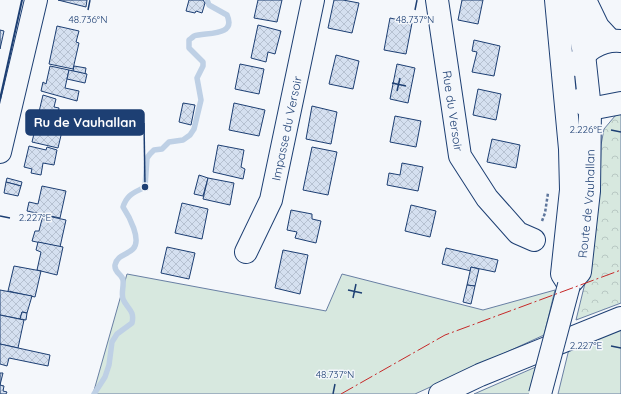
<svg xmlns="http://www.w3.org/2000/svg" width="621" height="394" font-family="Quicksand,sans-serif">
<defs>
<pattern id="forest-crowns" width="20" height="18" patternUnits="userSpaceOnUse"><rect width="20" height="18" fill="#d7e8df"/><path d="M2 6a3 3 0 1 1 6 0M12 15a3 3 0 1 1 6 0" fill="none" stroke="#b8c8c3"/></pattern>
<pattern id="building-cross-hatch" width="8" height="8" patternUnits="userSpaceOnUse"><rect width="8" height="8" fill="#d5e0f0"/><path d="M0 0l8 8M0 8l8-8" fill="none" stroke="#b6c1d1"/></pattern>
</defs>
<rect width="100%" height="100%" fill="#f4f7fb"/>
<g fill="#d7e8df" stroke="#687fa3">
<polygon points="127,274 326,311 342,274 483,310 555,290 544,335 415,394 93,394"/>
<polygon points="621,330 621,394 558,394 569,349"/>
<polygon points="538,366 530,394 474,394"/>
</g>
<polygon fill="url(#forest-crowns)" stroke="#687fa3" points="621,113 621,303 576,320 586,279 600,192 601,145 604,129 615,116"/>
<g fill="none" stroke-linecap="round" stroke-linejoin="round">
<path stroke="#bed0e5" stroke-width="5.5" d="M94 394 105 377 109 365 112 342 117 334 132 323C135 310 127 309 123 299 121 292 124 287 123 280 122 274 114 273 115 265 117 255 127 255 133 249 142 240 129 216 123 207 127 194 134 193 145 187L147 158 150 154 154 150 162 149 169 142 183 140 190 135 194 129 201 100 197 78 203 66V62L189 48V40C189 40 193 37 194 36 205 32 237 37 227 15L209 5 207 0"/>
</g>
<g fill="url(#building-cross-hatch)" stroke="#1d3f73">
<polygon points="58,0 87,0 86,7"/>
<polygon points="189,0 203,0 205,3 202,13 196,11 195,13 186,11"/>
<polygon points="258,0 282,0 277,22 254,18"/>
<polygon points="334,0 343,0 359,3 352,33 328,28"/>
<polygon points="462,0 483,0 478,24 458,20"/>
<polygon points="390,18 412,23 406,54 384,50"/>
<polygon points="258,25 281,31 275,54 268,52 266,62 251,58"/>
<polygon points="57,26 79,31 76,42 79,43 73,69 49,64"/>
<polygon points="0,30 4,31 0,49"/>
<polygon points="474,40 500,46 494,76 472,72 477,52 472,51"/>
<polygon points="336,55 359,61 353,89 329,84"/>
<polygon points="240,64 264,69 259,94 235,89"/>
<polygon points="397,64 415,68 408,103 390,99"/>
<polygon points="50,66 69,70 65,88 79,91 77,101 41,91 43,82 46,84"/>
<polygon points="74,66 86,68 85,74 73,71"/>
<polygon points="69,70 87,74 85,83 67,79"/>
<polygon points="478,89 501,94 496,120 473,115"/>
<polygon points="43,95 56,99 54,107 59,108 57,120 38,116"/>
<polygon points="183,103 195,105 191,125 179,122"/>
<polygon points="234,103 265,110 259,136 229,130"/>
<polygon points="312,106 337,112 331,144 306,139"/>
<polygon points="395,116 421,121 416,147 390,142"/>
<polygon points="37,121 63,127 58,148 32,142"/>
<polygon points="492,139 520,145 516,168 487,162"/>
<polygon points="218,145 244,150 241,167 245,169 243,179 213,172"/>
<polygon points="29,146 46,150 47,147 57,150 54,165 43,163 41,175 31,173 32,169 24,167"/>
<polygon points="312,147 337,152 328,195 303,190"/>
<polygon points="402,163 423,167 418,191 387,185 389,173 400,175"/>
<polygon points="199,175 208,178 203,196 194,194"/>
<polygon points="7,178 22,182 21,186 6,182"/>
<polygon points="208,178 234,183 230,205 203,199"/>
<polygon points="6,182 21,186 18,196 4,193"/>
<polygon points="42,186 66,191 60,218 27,211 29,202 38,204"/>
<polygon points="182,203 208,209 202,239 175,233"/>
<polygon points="411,205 436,211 430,237 405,231"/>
<polygon points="291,210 312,214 312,219 321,221 316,243 295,238 297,232 287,230"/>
<polygon points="43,215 66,220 60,247 32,241 35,231 39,231"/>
<polygon points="38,242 63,247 57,275 37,270 41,252 36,250"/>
<polygon points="167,247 195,253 189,279 161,273"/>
<polygon points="446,248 498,260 495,272 471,267 471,271 442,264"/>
<polygon points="283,250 308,255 300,294 275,288"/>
<polygon points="14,266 41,271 35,297 8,291"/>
<polygon points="471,267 479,269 475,286 467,285"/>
<polygon points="467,285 475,286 471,304 463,302"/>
<polygon points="0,290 32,296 27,313 22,312 20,319 0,315"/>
<polygon points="22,312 27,313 26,320 20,319"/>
<polygon points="0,315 24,320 18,348 0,344"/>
<polygon points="0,344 50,355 48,366 9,358 7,366 0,364"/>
<polygon points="0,373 3,373 0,385 4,386 3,391 7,392 6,394 0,394"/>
</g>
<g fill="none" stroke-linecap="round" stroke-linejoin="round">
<defs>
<g id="minor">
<path id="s1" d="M437 0 460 156 487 198 518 233 534 240"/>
<polyline points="0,152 36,0"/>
<path id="s2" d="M246 252 271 200 313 0"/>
</g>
<g id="major">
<path id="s3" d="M556 0 570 149 571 190 562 274 569 285 580 272 589 191 590 109 584 54 575 0"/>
<polyline points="585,0 598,27 610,40"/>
<path d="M576 65C587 49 601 39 621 41"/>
<polyline points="579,100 590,109 621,103"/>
<polyline points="440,394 480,375 621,318"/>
</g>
</defs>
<use href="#minor" stroke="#1d3f73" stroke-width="24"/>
<use href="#major" stroke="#1d3f73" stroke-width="24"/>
<polyline stroke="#5e769c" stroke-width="2.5" stroke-dasharray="3 2" stroke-linecap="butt" points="542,221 545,213 548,193"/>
<use href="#minor" stroke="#f4f7fb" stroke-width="22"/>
<use href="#major" stroke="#f4f7fb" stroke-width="22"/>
<defs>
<polyline id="major-bridge" points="540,394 569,285"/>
</defs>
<use href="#major-bridge" stroke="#1d3f73" stroke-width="24" stroke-linecap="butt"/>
<use href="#major-bridge" stroke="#f4f7fb" stroke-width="22"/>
<polyline stroke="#1d3f73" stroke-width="2" points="0,99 22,0"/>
<polyline stroke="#c62828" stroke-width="1" stroke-dasharray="14 3 2 3" stroke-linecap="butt" points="341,394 445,335 621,270"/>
</g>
<path fill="none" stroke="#1d3f73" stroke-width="1.5" d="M88 10 90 0M415 10 417 0M392 83 406 86M397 91 400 78M611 130 621 132M0 216 10 218M348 290 362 293M353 298 356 284M611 346 621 348M333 394 335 384"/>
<g text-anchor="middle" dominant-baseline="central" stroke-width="3" stroke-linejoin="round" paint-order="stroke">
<g font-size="12" fill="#1d3f73" stroke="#f4f7fb">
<text stroke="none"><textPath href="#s1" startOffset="112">Rue du Versoir</textPath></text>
<text stroke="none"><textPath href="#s2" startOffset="131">Impasse du Versoir</textPath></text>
<text stroke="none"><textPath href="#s3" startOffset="374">Route de Vauhallan</textPath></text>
</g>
</g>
<g font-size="10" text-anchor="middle" fill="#1d3f73" stroke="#f4f7fb" stroke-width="3" stroke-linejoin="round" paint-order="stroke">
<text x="88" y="23">48.736°N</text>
<text x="415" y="23">48.737°N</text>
<text x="586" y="133">2.226°E</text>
<text x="35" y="221">2.227°E</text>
<text x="586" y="349">2.227°E</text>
<text x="335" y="378">48.737°N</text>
</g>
<path fill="none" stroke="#1d3f73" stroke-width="1.5" d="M145 187L144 123"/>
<circle fill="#1d3f73" stroke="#f4f7fb" stroke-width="1.5" cx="145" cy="187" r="4"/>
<rect fill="#1d3f73" stroke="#1d3f73" stroke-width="1.5" x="26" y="110" width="118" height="25" rx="4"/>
<g font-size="13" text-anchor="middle" font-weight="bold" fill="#fff">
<text x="85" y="127">Ru de Vauhallan</text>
</g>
</svg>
